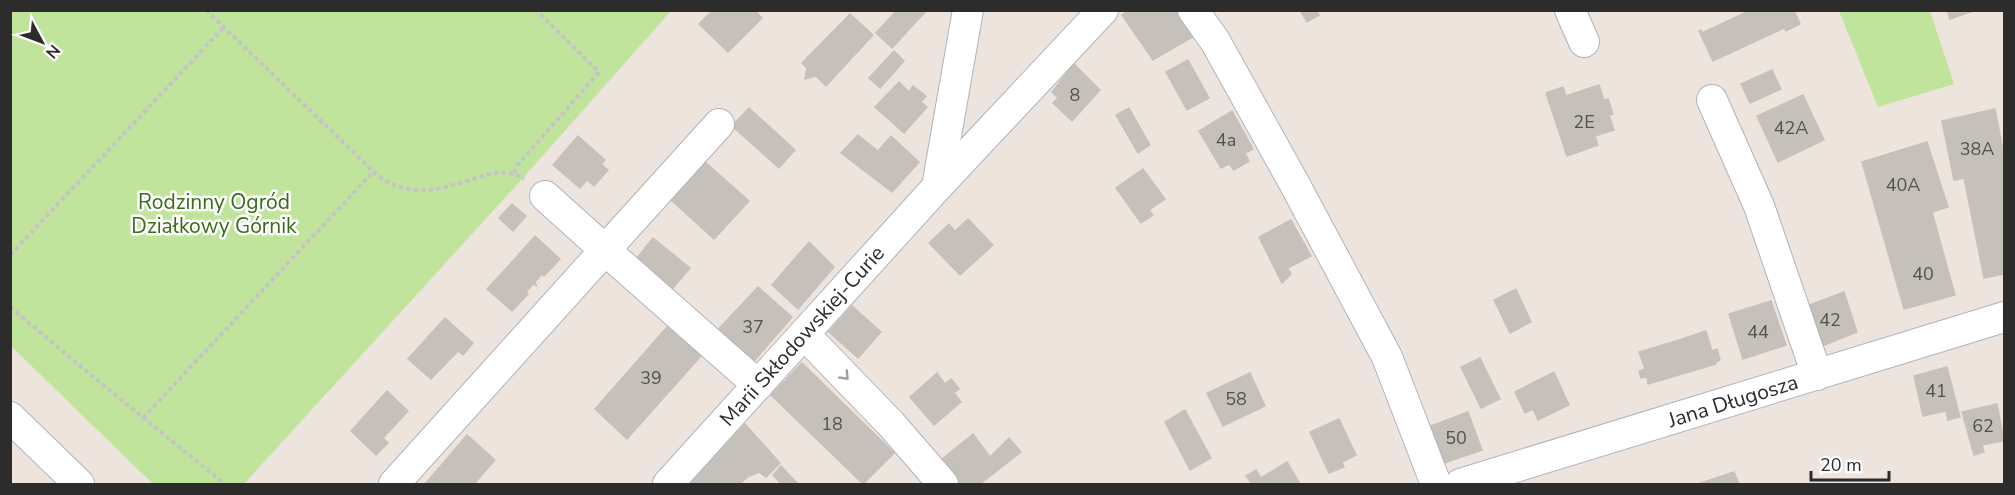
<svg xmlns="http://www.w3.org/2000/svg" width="2015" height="495" font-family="'Nunito Sans',sans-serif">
<rect width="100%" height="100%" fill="#eee4de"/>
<g fill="#c0e49b">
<polygon points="10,11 11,10 671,11 523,178 244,484 153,484 11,346"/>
<polygon points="1839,11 1930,11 1954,84 1878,107"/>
</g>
<g fill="#c6c0ba" stroke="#c9c0b8" stroke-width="1.5">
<polygon points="713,10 754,10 762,18 728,52 699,24"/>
<polygon points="897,10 927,10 892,48 876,33"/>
<polygon points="1130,10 1178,10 1196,35 1153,60 1122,15"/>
<polygon points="1300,10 1316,10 1319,15 1307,22"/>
<polygon points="1751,10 1794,10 1800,24 1786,31 1784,28 1713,61 1699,31 1701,30 1702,33"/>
<polygon points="1947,10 1976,10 1950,19"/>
<polygon points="850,14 873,35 826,86 816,76 805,79 807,68 802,63"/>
<polygon points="894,51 904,61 880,88 869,78"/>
<polygon points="1188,60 1209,98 1187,110 1166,72"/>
<polygon points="1074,64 1100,90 1072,121 1053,103 1058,98 1052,92"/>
<polygon points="1772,70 1781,89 1750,103 1741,84"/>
<polygon points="899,82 909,92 913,86 926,96 921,102 927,107 904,133 875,107"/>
<polygon points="1599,85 1604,100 1608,99 1613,114 1609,115 1614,130 1595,136 1598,145 1567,156 1546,93 1563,87 1566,96"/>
<polygon points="1803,95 1824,140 1778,162 1757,116"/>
<polygon points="749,108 795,150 779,168 732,126"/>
<polygon points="1129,108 1150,145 1138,153 1116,115"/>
<polygon points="1995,109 2004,156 2004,274 1984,278 1964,178 1954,180 1942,121"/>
<polygon points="1232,111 1253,149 1245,153 1249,161 1234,170 1229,164 1221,168 1199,131"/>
<polygon points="858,135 878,151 891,136 919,162 892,192 841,153"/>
<polygon points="578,136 605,160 601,164 608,170 594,186 587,180 580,188 553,165"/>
<polygon points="1927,142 1948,207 1932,212 1955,295 1904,309 1862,162"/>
<polygon points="705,162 749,201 714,239 671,200"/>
<polygon points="1143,169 1165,199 1149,210 1153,215 1141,223 1116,188"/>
<polygon points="512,204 526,216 513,231 499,218"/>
<polygon points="968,219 993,245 960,275 929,243 949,224 955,231"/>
<polygon points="1291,220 1311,256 1288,268 1291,274 1282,283 1259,237"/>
<polygon points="535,236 560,259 544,276 542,274 535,282 536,285 511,263"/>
<polygon points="653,238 690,268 673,288 637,258"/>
<polygon points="809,242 834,267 798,309 772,285"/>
<polygon points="511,263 536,285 533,284 526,292 528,294 512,311 487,289"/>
<polygon points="758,287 792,317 748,368 712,336"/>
<polygon points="1516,289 1531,322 1510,333 1494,300"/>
<polygon points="1844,292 1857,332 1817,348 1802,308"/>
<polygon points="1771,301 1786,345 1743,359 1729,314"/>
<polygon points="852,306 881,332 858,358 829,332"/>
<polygon points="445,318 473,343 463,355 458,351 431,379 408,359"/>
<polygon points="674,319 708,348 627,439 595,409"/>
<polygon points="1706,331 1712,351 1717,349 1720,360 1715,362 1716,364 1682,374 1673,342"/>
<polygon points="1673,342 1682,374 1648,384 1647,377 1641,378 1639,371 1645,369 1639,352"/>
<polygon points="1480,358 1500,399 1481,408 1461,367"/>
<polygon points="802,363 894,453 863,484 771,395"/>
<polygon points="1947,367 1960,417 1948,420 1946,411 1923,416 1914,376"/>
<polygon points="1554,372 1569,405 1538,420 1533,409 1525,413 1515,392"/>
<polygon points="937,373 945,384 951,379 959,389 954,393 961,402 934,425 910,397"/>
<polygon points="1250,373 1265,406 1223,426 1207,393"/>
<polygon points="387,391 408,411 383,438 388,443 376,455 351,431"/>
<polygon points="1997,404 2004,441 1982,445 1984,452 1974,455 1962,412"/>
<polygon points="1185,410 1211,458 1190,470 1165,422"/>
<polygon points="1468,412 1482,450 1444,463 1431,426"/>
<polygon points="1339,419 1356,455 1342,462 1344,467 1329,473 1310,432"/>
<polygon points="745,424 780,463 766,477 759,472 747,477 740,484 690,484"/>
<polygon points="973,434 990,457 1009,438 1021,452 980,484 959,484 941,460"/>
<polygon points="467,435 495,460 474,484 425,484"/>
<polygon points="1287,462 1300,484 1252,484 1246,476 1256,470 1261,478"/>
<polygon points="781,466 798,484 781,484 773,475"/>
<polygon points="1734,472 1739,484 1698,484"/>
</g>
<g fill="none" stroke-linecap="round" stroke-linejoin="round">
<defs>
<g id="minor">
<polyline points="1193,10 1215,41 1294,183 1387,357 1436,484"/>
<polyline points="1570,10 1584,42"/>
<polyline points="1712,100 1759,206 1817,375"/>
<polyline points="937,187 1103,10"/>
<polyline points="545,196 605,250 719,124"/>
<polyline points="804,334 891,424 943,484"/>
<polyline points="10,417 79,484"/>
<polyline points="394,484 605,250 758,385"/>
<polyline points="668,484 937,187 968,10"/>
<polyline points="1460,484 2004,317"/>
</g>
</defs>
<use href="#minor" stroke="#aeb4bc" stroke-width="32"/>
<g stroke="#c4c4c4" stroke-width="4" stroke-dasharray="4.5 3" stroke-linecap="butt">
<path d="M206 10 377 175C436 218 488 153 524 179"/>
<polyline points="515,173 516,167 599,72 536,10"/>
<polyline points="10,255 224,27"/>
<polyline points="10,307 103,385 225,484"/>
<polyline points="143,418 374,171"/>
</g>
<use href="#minor" stroke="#fff" stroke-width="30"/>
</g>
<defs><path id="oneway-chevron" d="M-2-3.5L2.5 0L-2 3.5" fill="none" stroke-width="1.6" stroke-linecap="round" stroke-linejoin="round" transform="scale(1.5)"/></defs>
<use stroke="#a0a0a0" href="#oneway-chevron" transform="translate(845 376) rotate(46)"/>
<g text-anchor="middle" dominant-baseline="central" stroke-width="5" stroke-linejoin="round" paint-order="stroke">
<g font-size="18" fill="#525150">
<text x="1075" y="95">8</text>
<text x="1584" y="122">2E</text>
<text x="1791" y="128">42A</text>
<text x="1226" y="140">4a</text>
<text x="1977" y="149">38A</text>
<text x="1903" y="185">40A</text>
<text x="1923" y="274">40</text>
<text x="1830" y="320">42</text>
<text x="753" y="327">37</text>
<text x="1758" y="332">44</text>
<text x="651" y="378">39</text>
<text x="1936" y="391">41</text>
<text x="1236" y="399">58</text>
<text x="832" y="424">18</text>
<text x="1983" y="426">62</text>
<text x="1456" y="438">50</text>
</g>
<g font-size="21" fill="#396b1a" stroke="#fff">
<text x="214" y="202">Rodzinny Ogród<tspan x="214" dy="24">Działkowy Górnik</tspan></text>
</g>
<g font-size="21" fill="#2c2c2c" stroke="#fff">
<text transform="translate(802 336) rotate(-48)">Marii Skłodowskiej-Curie</text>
<text transform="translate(1733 401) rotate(-17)">Jana Długosza</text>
</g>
</g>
<rect width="2015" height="495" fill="none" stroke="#2c2c2c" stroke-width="24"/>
<g transform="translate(42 42) rotate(131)" stroke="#ffffff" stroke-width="4.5" paint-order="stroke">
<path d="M0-4.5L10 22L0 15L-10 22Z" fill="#2c2c2c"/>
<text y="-9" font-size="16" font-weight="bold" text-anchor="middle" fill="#2c2c2c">N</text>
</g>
<path d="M1811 471v9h78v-9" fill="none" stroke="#2c2c2c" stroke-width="3"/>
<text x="1820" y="471" font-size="18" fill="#2c2c2c" stroke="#ffffff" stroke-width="4.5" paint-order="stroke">20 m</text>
</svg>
